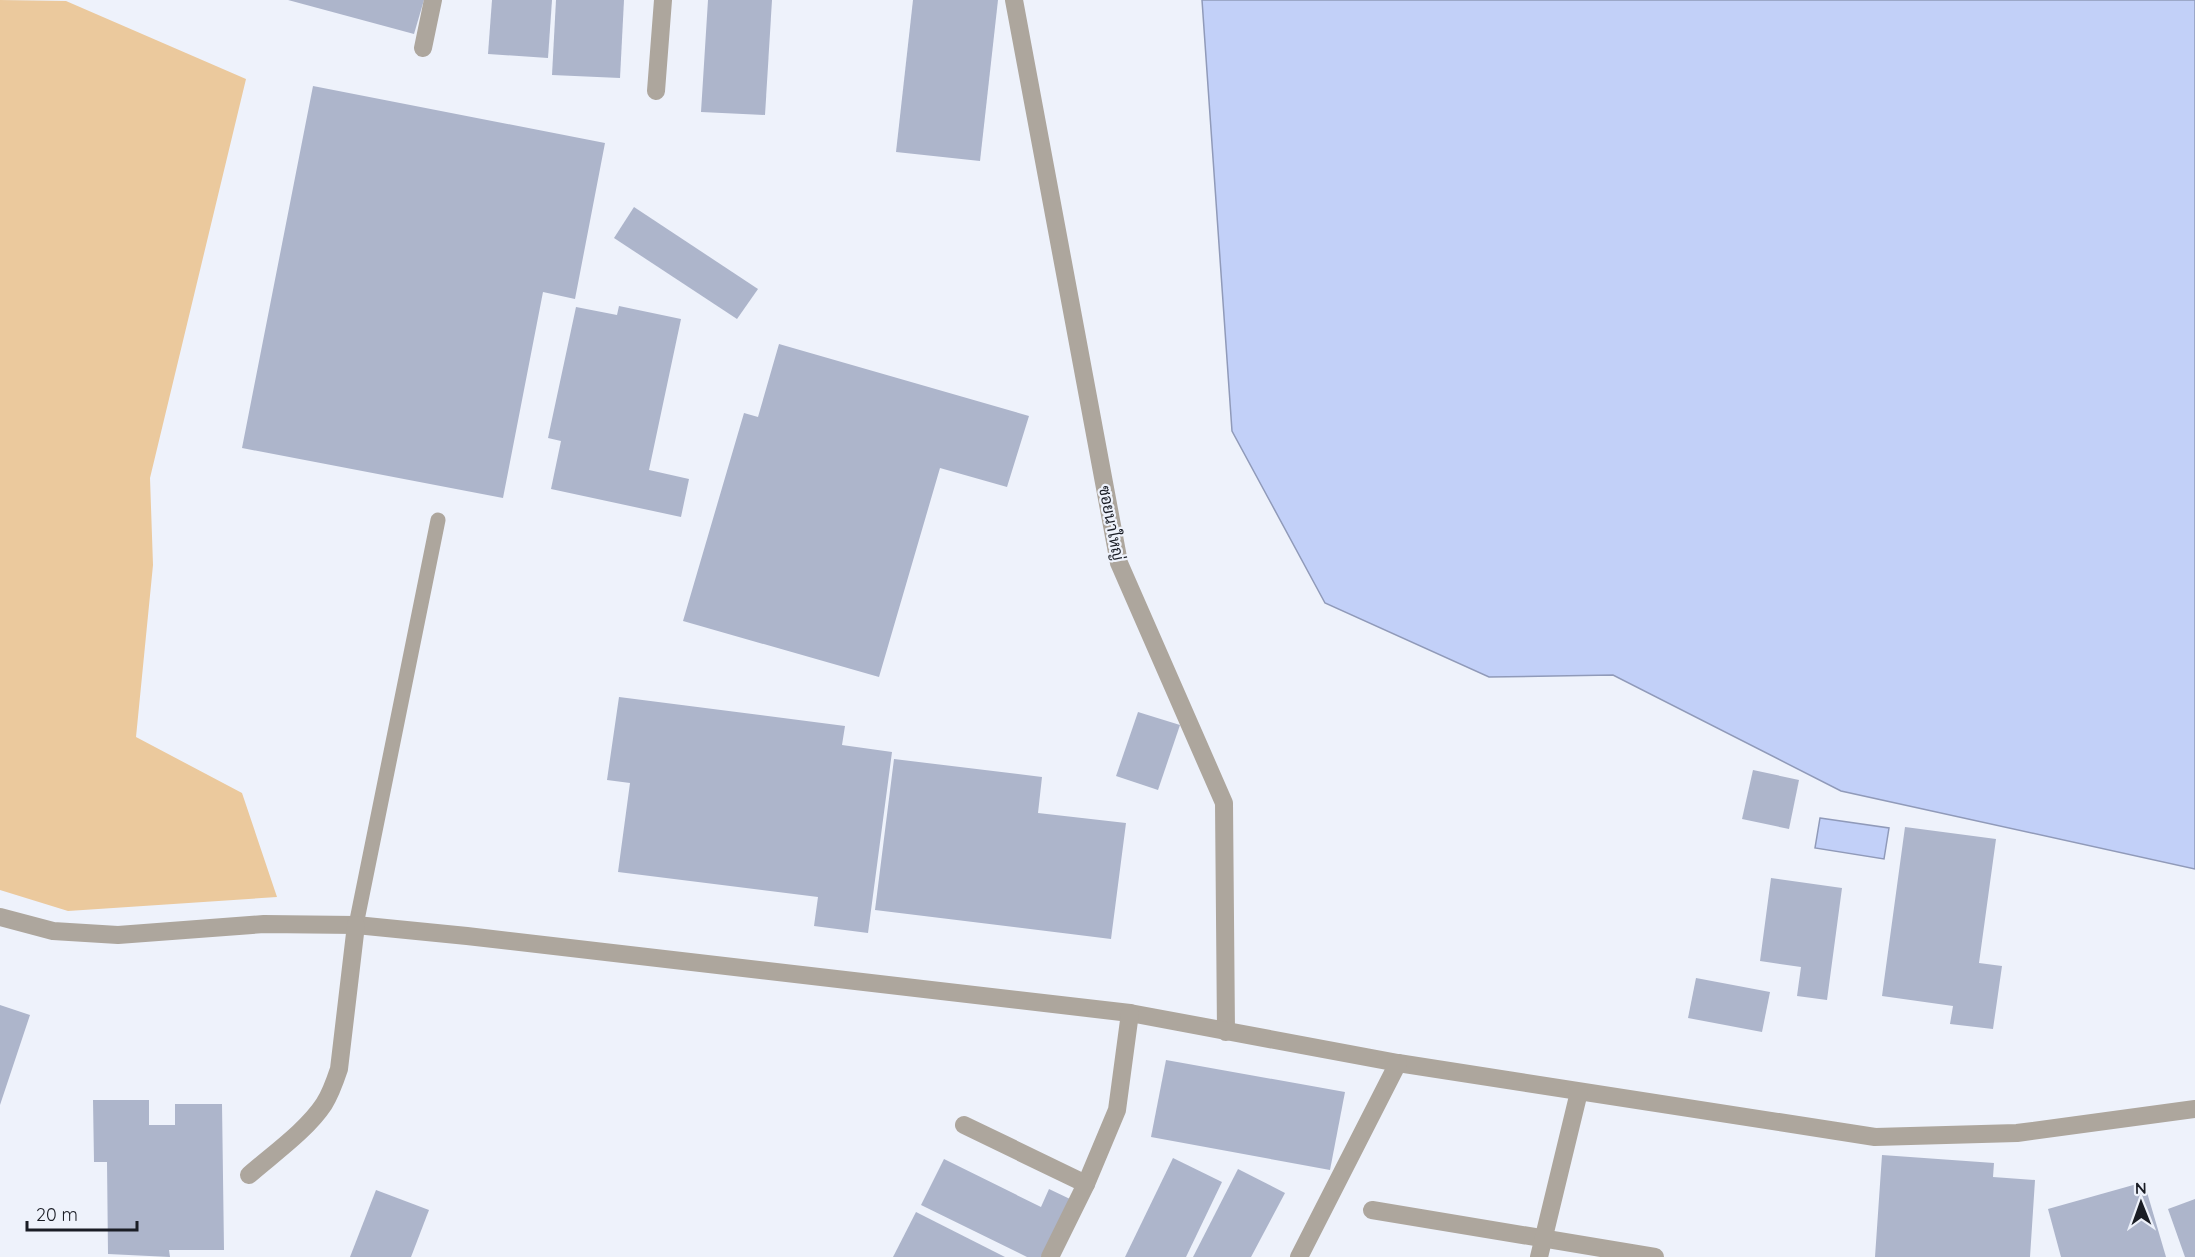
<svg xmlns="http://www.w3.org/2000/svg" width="2195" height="1257" font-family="Quicksand,Sarabun,sans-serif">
<rect width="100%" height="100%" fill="#eef2fb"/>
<polygon fill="#ebc99d" points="0,0 66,1 246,79 150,478 153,565 136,737 242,793 277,897 68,911 0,890"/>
<g fill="#c2d0f8" stroke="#909ab9" stroke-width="1.5">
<polygon points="1202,0 2195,0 2195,869 1841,791 1613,675 1489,677 1325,603 1232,431"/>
<polygon points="1820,818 1889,828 1884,859 1815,848"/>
</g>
<g fill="#adb5cb">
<polygon points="288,0 424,0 414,34"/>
<polygon points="492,0 552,0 548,58 488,54"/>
<polygon points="556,0 624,0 620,78 552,75"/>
<polygon points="708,0 772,0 765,115 701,112"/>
<polygon points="913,0 998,0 980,161 896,152"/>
<polygon points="313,86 605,143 575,299 543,292 503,498 242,448"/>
<polygon points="634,207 758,289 737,319 614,238"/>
<polygon points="619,306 681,319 649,470 689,479 681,517 551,489 561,441 548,438 576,307 617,315"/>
<polygon points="779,344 1029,416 1007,487 940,468 879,677 683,621 744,413 758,417"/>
<polygon points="619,697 845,726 842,745 892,752 868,933 814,926 818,897 618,872 630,783 607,780"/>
<polygon points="1138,712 1180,725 1158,790 1116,776"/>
<polygon points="894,759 1042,777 1038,813 1126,823 1111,939 875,910"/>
<polygon points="1753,770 1799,780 1789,829 1742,819"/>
<polygon points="1905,827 1996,839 1979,963 2002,966 1993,1029 1950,1024 1953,1006 1882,996"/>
<polygon points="1771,878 1842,888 1827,1000 1797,996 1801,967 1760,961"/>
<polygon points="1696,978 1770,992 1762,1032 1688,1018"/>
<polygon points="0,1005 30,1015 0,1105"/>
<polygon points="1166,1060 1345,1092 1330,1170 1151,1137"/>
<polygon points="93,1100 149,1100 149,1125 175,1125 175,1104 222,1104 224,1250 169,1250 170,1257 108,1254 107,1162 94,1162"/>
<polygon points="1882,1155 1994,1163 1993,1177 2035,1180 2030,1257 1875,1257"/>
<polygon points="1173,1158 1222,1182 1186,1257 1125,1257"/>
<polygon points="944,1159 1041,1207 1049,1189 1070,1199 1041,1257 1027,1257 921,1205"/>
<polygon points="1238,1169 1285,1193 1251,1257 1193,1257"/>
<polygon points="2144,1182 2166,1257 2061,1257 2048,1209"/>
<polygon points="376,1190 429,1210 411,1257 350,1257"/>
<polygon points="2195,1199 2195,1257 2185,1257 2168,1209"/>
<polygon points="916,1212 1005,1257 893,1257"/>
</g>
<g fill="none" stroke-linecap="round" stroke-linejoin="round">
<polyline stroke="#ada69d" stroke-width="15" points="356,925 438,520"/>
<g stroke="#ada69d" stroke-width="18">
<polyline points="1014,0 1119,563 1224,803 1226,1032"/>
<polyline points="423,48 433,0"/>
<polyline points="656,91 663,0"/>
<polyline points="0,917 53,931 118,935 264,924 356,925 467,936 1130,1013 1398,1063 1875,1137 2017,1133 2195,1109"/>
<polyline points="964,1125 1086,1184"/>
<path d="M249 1175C273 1154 307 1130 324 1104 331 1093 335 1081 339 1069L356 925"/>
<polyline points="1372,1210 1655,1257"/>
<polyline points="1050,1257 1086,1184 1117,1110 1130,1013"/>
<polyline points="1299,1257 1398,1063"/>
<polyline points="1539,1257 1579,1092"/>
</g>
</g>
<g text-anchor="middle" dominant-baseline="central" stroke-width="4.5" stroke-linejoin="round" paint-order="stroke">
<g font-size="16" fill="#1a1d25" stroke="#eef2fb">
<text transform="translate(1112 523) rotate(79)">ซอยนาใหญ่</text>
</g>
</g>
<g transform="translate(2141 1203) rotate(359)" stroke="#eef2fb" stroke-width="4.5" paint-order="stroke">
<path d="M0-4.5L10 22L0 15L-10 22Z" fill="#1a1d25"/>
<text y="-9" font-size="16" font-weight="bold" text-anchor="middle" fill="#1a1d25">N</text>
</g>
<path d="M27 1221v9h110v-9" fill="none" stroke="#1a1d25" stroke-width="3"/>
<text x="36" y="1221" font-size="18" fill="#1a1d25" stroke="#eef2fb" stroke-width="4.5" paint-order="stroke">20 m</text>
</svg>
